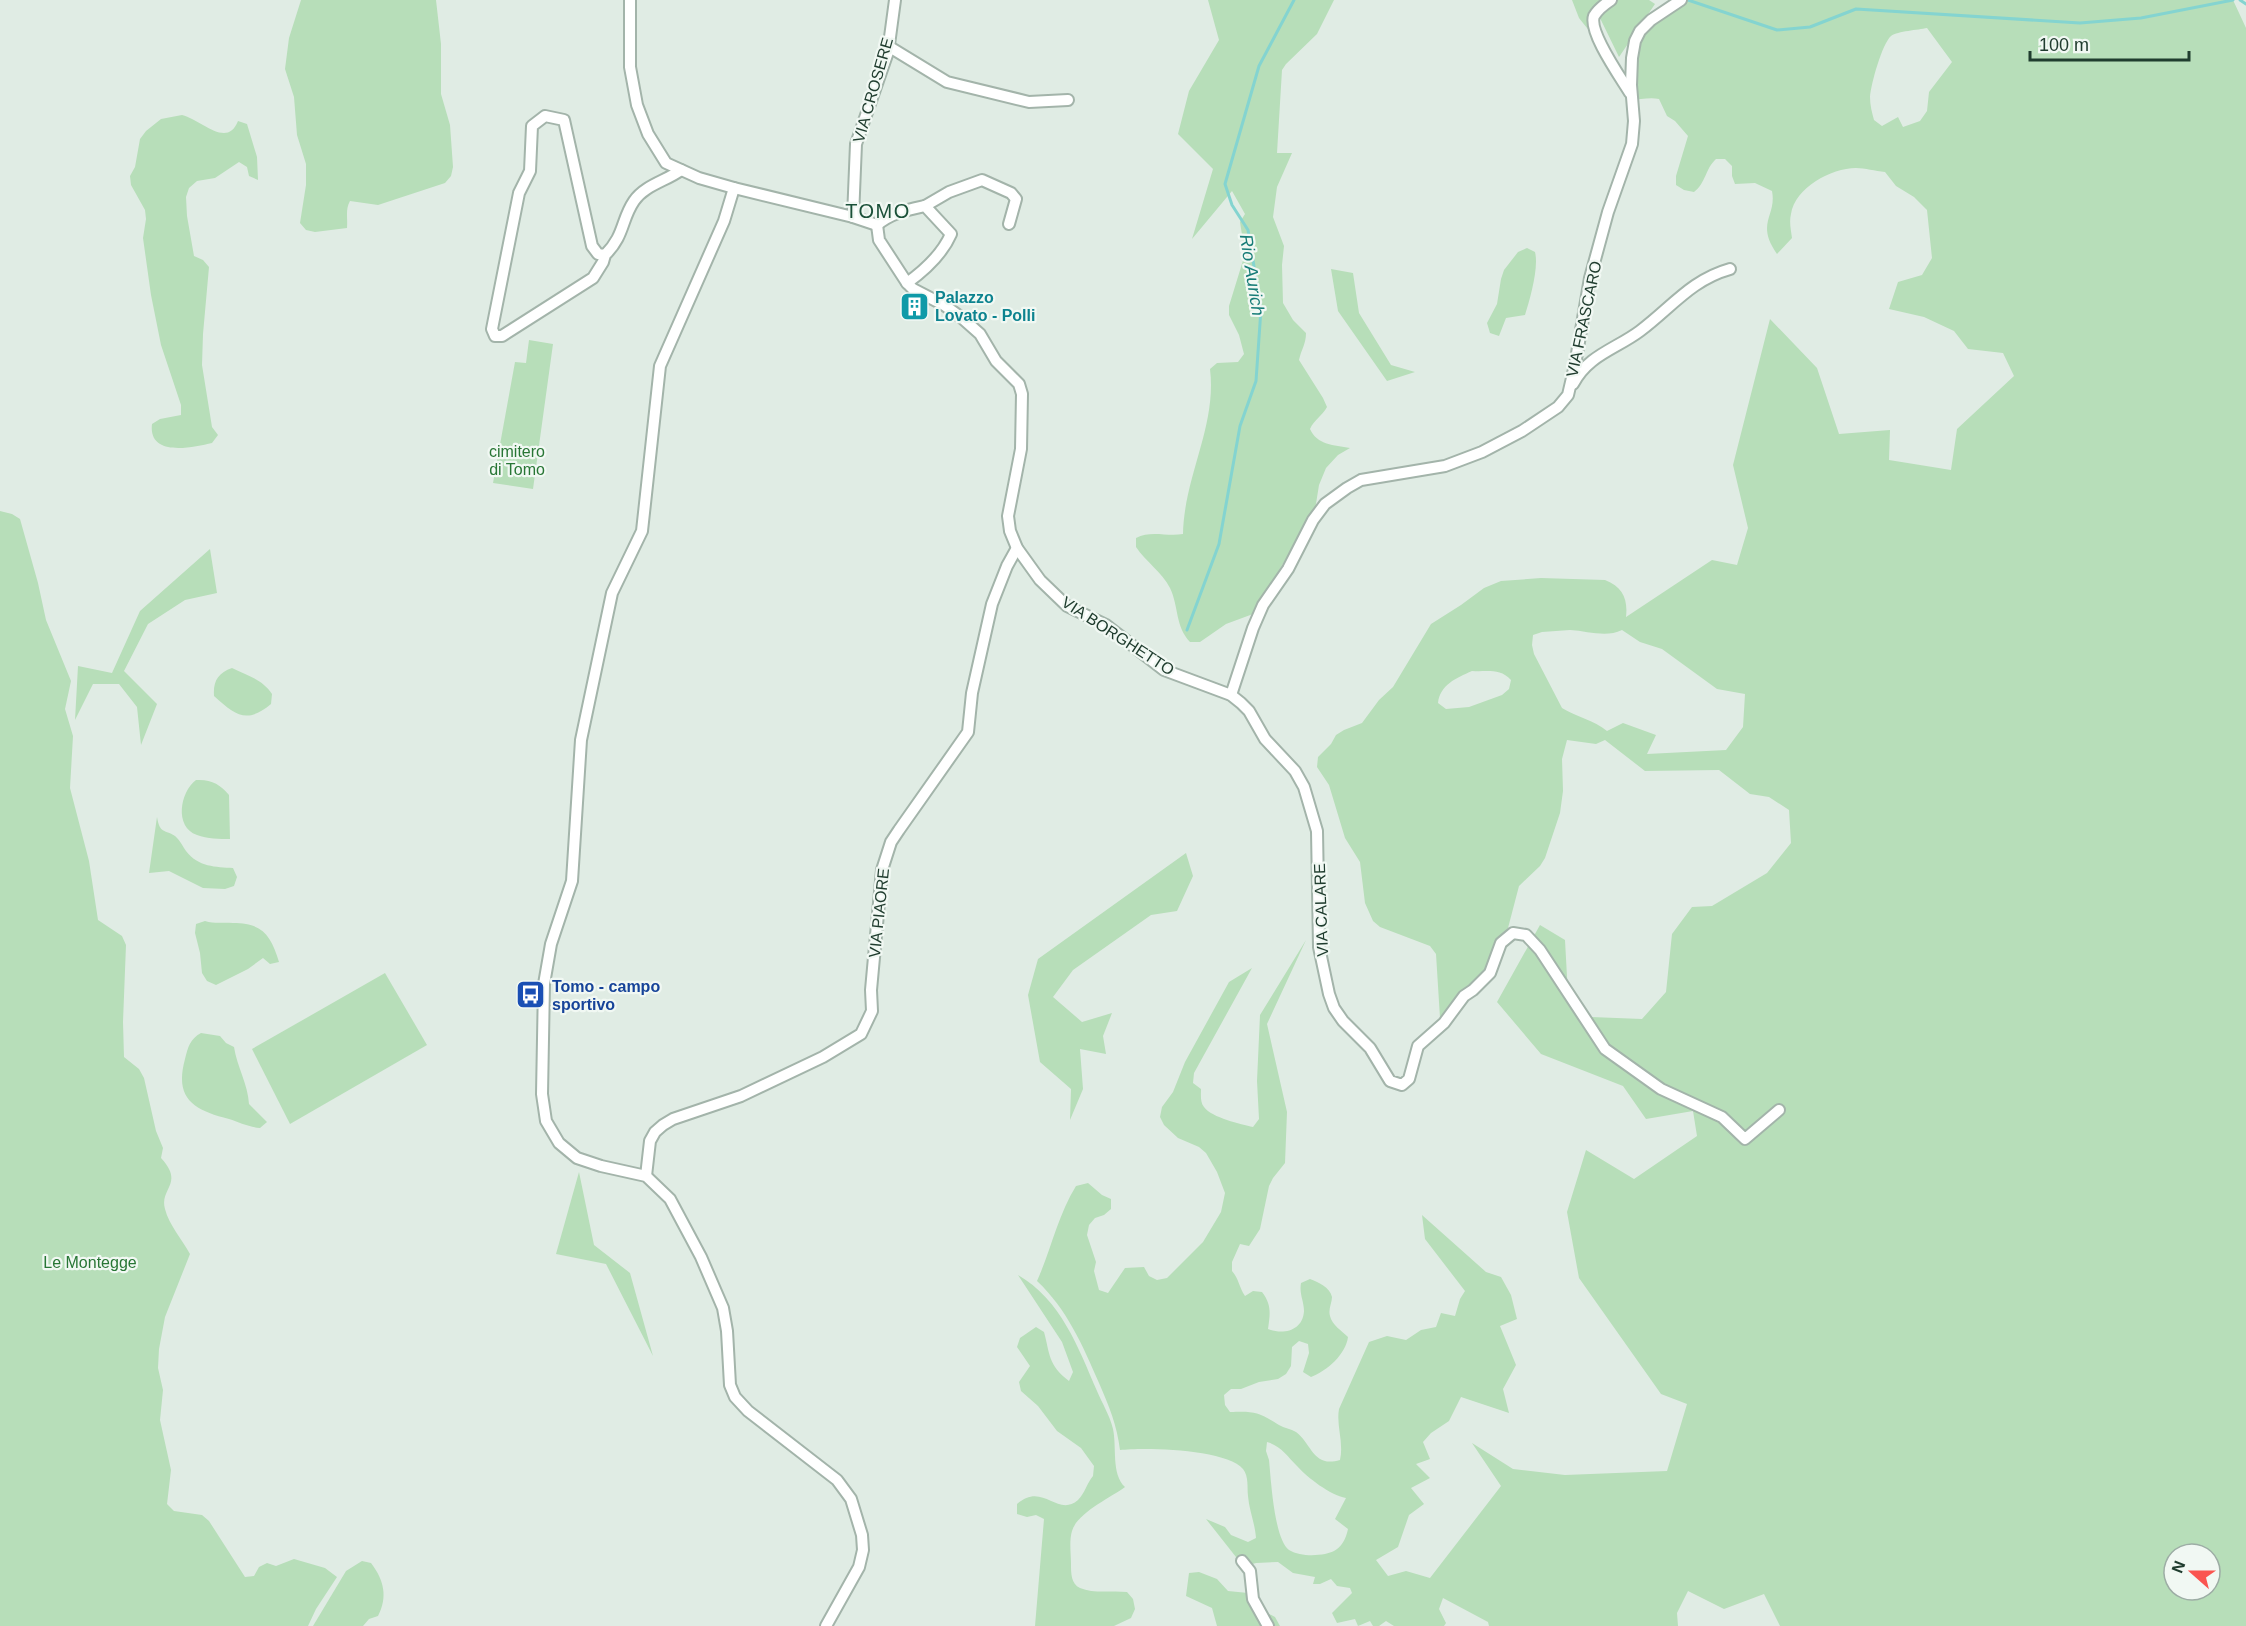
<svg xmlns="http://www.w3.org/2000/svg" width="2246" height="1626" font-family="Helvetica,sans-serif">
<rect width="100%" height="100%" fill="#e0ece4"/>
<g fill="#b7deb9" fill-rule="evenodd">
<path d="M301 0H436L441 44V94L450 125 453 167 451 176 445 183 378 205 350 201C345 210 348 218 347 228L315 232 306 230 300 223 306 185V164L297 135 294 97 285 69 289 38Z"/>
<path d="M1208 0H1334L1317 34 1286 64 1282 70 1277 153H1292L1277 187 1273 217 1284 246 1282 265 1283 303 1293 320 1306 333C1306 344 1301 350 1299 360L1323 398 1327 407C1322 416 1314 420 1310 429 1317 445 1334 445 1350 448L1338 455 1326 468 1319 485 1315 510 1253 614 1226 624 1200 642H1190C1175 626 1179 607 1170 588 1162 572 1146 562 1136 547V538C1151 530 1167 537 1183 534 1184 476 1217 426 1210 369L1217 363 1238 362 1244 354 1239 335 1229 315V306L1245 254 1240 222 1245 214 1232 191 1192 239 1213 169 1178 134 1189 91 1219 40Z"/>
<polygon points="1572,0 1649,0 1655,4 1619,57 1599,16 1591,33 1579,18"/>
<path d="M1684 0H2233L2246 28V1626H1780L1764 1594 1724 1609 1688 1591 1677 1613 1678 1626H1489L1488 1622 1443 1598 1439 1609 1446 1623 1444 1626H1394L1386 1621 1379 1626H1373L1370 1621 1358 1626 1355 1619 1337 1623 1332 1613 1352 1593 1350 1588 1337 1586 1331 1579 1320 1584H1313L1315 1577 1293 1573 1278 1562 1256 1563 1242 1567 1236 1557 1206 1519 1225 1527 1231 1535 1248 1542 1256 1538C1255 1523 1249 1510 1248 1496 1247 1487 1249 1477 1243 1469 1227 1449 1145 1447 1120 1450 1117 1425 1109 1406 1099 1383 1083 1346 1067 1309 1037 1281 1051 1250 1058 1215 1076 1186L1088 1183 1102 1195 1111 1199V1209L1104 1215 1095 1218 1089 1225 1087 1235 1096 1262 1094 1271 1099 1290 1108 1293 1125 1268 1144 1267 1149 1276 1157 1280 1167 1278 1203 1242 1221 1212 1225 1193 1217 1172 1206 1153 1199 1147 1178 1138 1164 1125 1160 1117 1162 1107 1173 1092 1185 1062 1229 982 1252 968 1194 1073 1193 1083 1201 1089C1201 1095 1200 1102 1204 1107 1212 1118 1241 1124 1253 1127L1259 1119 1257 1081 1260 1015 1306 940 1267 1024 1287 1112 1285 1163 1273 1178 1269 1186 1260 1229 1249 1246 1240 1244 1232 1262V1271C1239 1279 1239 1287 1245 1296L1253 1291 1262 1292C1272 1305 1270 1314 1268 1329 1283 1335 1303 1331 1304 1311 1304 1301 1299 1294 1301 1283L1310 1279C1318 1282 1330 1287 1332 1297 1332 1303 1328 1309 1330 1316 1332 1325 1342 1331 1348 1337 1346 1354 1327 1371 1311 1377L1303 1372 1309 1353 1308 1344 1299 1341 1292 1347 1291 1366 1286 1374 1278 1379 1259 1382 1241 1389H1231L1224 1395 1225 1405 1230 1412C1255 1411 1258 1412 1279 1425 1284 1428 1291 1429 1296 1432 1312 1444 1313 1468 1340 1460 1344 1442 1336 1426 1339 1409L1369 1342 1387 1336 1406 1340 1421 1330 1436 1327 1441 1313 1455 1316 1460 1299 1465 1291 1425 1239 1422 1215 1486 1272 1501 1277 1511 1295 1517 1319 1500 1326 1516 1365 1503 1389 1509 1413 1461 1397 1449 1421 1431 1433 1423 1442 1430 1459 1416 1464 1430 1478 1411 1488 1424 1504 1409 1515 1398 1547 1376 1560 1388 1576 1406 1571 1430 1578 1501 1486 1472 1443 1513 1469 1565 1475 1667 1471 1687 1404 1661 1394 1579 1278 1567 1212 1586 1150 1634 1179 1697 1136 1693 1111 1646 1119 1623 1086 1541 1054 1497 1002 1540 925 1565 940 1568 995 1591 1017 1642 1019 1666 992 1672 934 1692 907 1712 906 1767 873 1791 843 1789 810 1769 797 1750 794 1719 770 1645 771 1605 740 1596 744 1567 740 1562 759 1563 791 1560 813 1545 858 1540 866 1519 886 1508 928 1500 937 1490 973 1439 1027 1440 1018 1436 954 1430 946 1380 927 1373 921 1365 903 1360 862 1345 838 1329 785 1317 767 1318 757 1331 744 1336 735 1344 730 1362 723 1379 700 1393 687 1431 624 1461 605 1484 588 1501 581 1541 578 1605 580C1623 587 1628 599 1626 617L1712 560 1737 565 1748 528 1733 465 1770 319 1817 368 1839 434 1890 430 1889 460 1951 470 1957 429 2014 376 2003 353 1968 349 1954 331 1924 317 1889 309 1898 282 1922 275 1932 258 1927 210 1914 197 1896 186 1885 172C1875 171 1865 168 1856 168 1831 168 1795 188 1791 214 1789 222 1791 230 1792 238L1777 254C1755 223 1777 216 1772 191L1755 183 1735 184 1732 176V166L1725 159H1716C1705 169 1706 183 1694 192L1684 190 1676 185V176L1688 136 1675 121 1667 116 1659 99C1649 97 1640 100 1630 100V63L1646 29ZM1927 28 1952 62 1929 92 1927 111 1920 121 1903 127 1898 117 1882 126 1874 120C1872 113 1870 105 1870 97 1871 84 1882 44 1891 36 1898 31 1918 30 1927 28ZM1570 630C1588 631 1606 638 1622 630L1640 642 1662 649 1717 689 1745 694 1743 727 1726 750 1647 754 1656 735 1623 723 1607 731C1594 720 1576 717 1562 708L1534 654 1532 645 1533 635 1542 632ZM1472 671C1488 672 1500 668 1511 680L1509 689 1502 695 1469 707 1446 709 1438 703C1440 685 1456 678 1472 671ZM1267 1442C1281 1446 1287 1456 1297 1466 1308 1478 1330 1495 1346 1498L1335 1519 1348 1529C1345 1542 1340 1551 1325 1554 1314 1556 1299 1556 1289 1550 1274 1539 1271 1479 1269 1460L1266 1451ZM2174 1554H2210V1590H2174Z"/>
<path d="M182 115C202 120 227 149 238 121L247 124 257 157 258 180 249 176 247 167 239 162 215 178 197 181 189 188 186 197 187 216 194 256 203 260 209 267 203 334 202 365 212 427 218 435 212 443C191 448 148 457 152 424L160 419 181 415V405L161 345 151 295 143 238 146 219 145 210 131 185 130 176 135 167 140 139 146 131 161 119Z"/>
<path d="M1527 248 1535 252C1539 268 1530 299 1525 315L1506 318 1499 336 1490 333 1487 323 1497 304 1501 279 1504 270 1518 252Z"/>
<polygon points="1331,269 1353,273 1359,313 1391,365 1415,372 1387,381 1338,311"/>
<polygon points="529,340 553,344 533,489 493,483 515,362 526,363"/>
<path d="M0 511 12 514 20 519 38 583 46 620 71 681 65 709 73 736 70 788 89 861 98 920 122 936 126 945 123 1022 124 1057 139 1069 144 1078 156 1131 163 1148 161 1158C185 1184 159 1188 165 1209 169 1225 182 1239 190 1254L165 1317 159 1349 158 1368 163 1390 160 1420 171 1470 167 1504 174 1511 202 1515 209 1521 245 1577 254 1576 259 1567 267 1563 276 1566 294 1559 325 1568 337 1577 316 1609 308 1626H0Z"/>
<polygon points="210,549 217,593 185,600 148,624 124,671 157,704 141,745 137,707 119,684 93,684 75,720 78,666 112,673 140,611"/>
<path d="M232 668C248 676 262 679 272 694L271 704C247 724 236 716 214 696 213 681 218 673 232 668Z"/>
<path d="M196 780C211 779 220 784 229 795L230 839C220 839 207 839 197 835 174 827 180 792 196 780Z"/>
<path d="M157 817C160 834 164 829 175 836 180 840 183 847 186 851 198 867 216 867 233 868L237 877 234 886 225 889 203 888 169 871 149 873Z"/>
<polygon points="1186,853 1193,876 1177,911 1151,915 1073,970 1053,997 1082,1022 1112,1013 1103,1036 1106,1054 1080,1049 1083,1089 1070,1120 1071,1089 1040,1062 1028,995 1038,959"/>
<path d="M205 921C215 924 222 922 233 923 262 923 271 935 279 962L270 964 263 958 248 969 216 985 207 981 202 973 200 953 195 933 196 924Z"/>
<polygon points="385,973 427,1045 290,1124 252,1049"/>
<path d="M201 1033 220 1036 226 1043 234 1047C237 1067 248 1084 249 1104L267 1122 260 1128C248 1127 239 1122 229 1119 194 1110 174 1099 185 1059 188 1047 190 1039 201 1033Z"/>
<polygon points="579,1172 594,1245 630,1273 653,1356 606,1264 556,1254"/>
<path d="M1018 1275C1061 1300 1078 1347 1097 1391 1102 1403 1110 1416 1113 1429 1117 1447 1111 1474 1125 1487 1110 1498 1077 1513 1072 1531 1069 1541 1071 1554 1071 1564 1071 1573 1071 1584 1080 1588 1094 1594 1112 1590 1127 1592L1133 1599 1135 1609 1131 1618 1114 1626H1035L1044 1519 1036 1515 1027 1517 1017 1514V1504C1043 1481 1057 1518 1078 1500 1085 1493 1087 1483 1093 1476L1094 1466 1081 1448 1057 1431 1038 1406 1021 1391 1019 1382 1030 1366 1017 1347 1020 1338 1036 1327 1044 1332C1050 1354 1048 1365 1069 1381L1073 1372 1062 1342Z"/>
<path d="M362 1561 371 1563C384 1580 388 1597 378 1616L369 1619 363 1626H313L346 1571Z"/>
<polygon points="1199,1572 1217,1579 1228,1591 1248,1593 1258,1608 1275,1617 1280,1626 1217,1626 1212,1608 1186,1596 1189,1573"/>
</g>
<g fill="none" stroke-linecap="round" stroke-linejoin="round">
<g stroke="#84d4d0" stroke-width="3">
<polyline points="1688,0 1777,30 1810,27 1856,9 2080,23 2141,18 2233,0"/>
<polyline points="2240,0 2246,4"/>
<polyline points="1187,630 1219,544 1240,426 1256,381 1261,309 1248,230 1232,205 1225,184 1259,66 1294,0"/>
</g>
<defs>
<g id="minor">
<polyline points="630,0 630,67 637,105 648,134 666,163 699,178 734,188 853,217 877,225"/>
<path d="M1611 0C1605 4 1598 9 1594 16 1588 32 1621 78 1630 93"/>
<polyline points="888,46 947,82 1029,102 1068,100"/>
<polyline points="734,188 724,221 660,366 642,531 612,593 581,740 572,881 551,944 544,984 542,1094 546,1121 559,1143 577,1158 601,1166 646,1176 670,1199 701,1257 723,1308 727,1331 730,1385 735,1397 748,1411 837,1480 851,1499 862,1535 863,1550 859,1567 826,1626"/>
<polyline points="925,206 949,192 982,180 1011,193 1016,199 1009,224"/>
<polyline points="853,217 856,144 888,52 895,0"/>
<polyline points="877,225 879,240 907,283 913,289 944,305 962,318 980,334 996,361 1019,384 1022,394 1021,449 1008,516 1010,531 1017,548 1040,580 1067,606 1106,625 1164,670 1231,695 1241,703 1249,711 1265,739 1295,771 1304,787 1317,831 1319,947 1329,994 1334,1008 1343,1021 1370,1048 1390,1081 1402,1085 1409,1079 1418,1046 1444,1023 1464,996 1473,990 1490,973 1501,943 1513,933 1526,935 1540,950 1605,1049 1661,1089 1722,1117 1745,1139 1779,1110"/>
<path d="M877 225C891 213 907 210 925 206L951 234C942 255 925 270 907 283"/>
<path d="M605 255 603 262 593 278 502 336H495L492 329 519 193 530 171 532 126 545 116 564 120 592 246 598 254 605 255C625 235 621 220 634 201 645 185 666 181 681 170"/>
<path d="M1573 384C1588 355 1616 349 1640 331 1672 307 1691 280 1730 269"/>
<polyline points="1231,695 1253,628 1263,605 1288,569 1313,520 1325,504 1347,488 1361,480 1445,466 1482,452 1522,431 1558,407 1568,395 1575,365 1590,278 1608,212 1632,144 1634,121 1631,85 1632,58 1635,41 1640,31 1651,20 1681,0"/>
<polyline points="646,1176 650,1141 655,1132 663,1125 673,1119 741,1096 823,1057 861,1034 872,1011 871,990 882,870 891,842 899,830 968,732 972,693 992,604 1007,566 1017,548"/>
<polyline points="1242,1561 1250,1571 1253,1599 1268,1626"/>
</g>
</defs>
<use href="#minor" stroke="#a3b4aa" stroke-width="14"/>
<use href="#minor" stroke="#fff" stroke-width="10"/>
</g>
<defs>
<symbol id="building-square" viewBox="-11 -11 22 22"><rect x="-9" y="-9" width="18" height="18" rx="4" fill="#0f9aa8" stroke="#f1f8f3"/><path d="M-4-6H4V6H1V3H-1V6H-4ZM-2.5-4.3h1.7v1.8h-1.7ZM.8-4.3h1.7v1.8H.8ZM-2.5-1h1.7V.8h-1.7ZM.8-1h1.7V.8H.8Z" fill="#fff"/></symbol>
<symbol id="bus-square" viewBox="-11 -11 22 22"><rect x="-9" y="-9" width="18" height="18" rx="4" fill="#1a4fb4" stroke="#f1f8f3"/><path d="M-5-6H5V4H4V6H2V4H-2V6H-4V4H-5ZM-3.5-4V0h7V-4ZM-3.5 1.2v1.5H-2V1.2ZM2 1.2v1.5H3.5V1.2Z" fill="#fff"/></symbol>
</defs>
<g fill-rule="evenodd">
<use href="#building-square" x="898" y="290" width="33" height="33"/>
<use href="#bus-square" x="514" y="978" width="33" height="33"/>
</g>
<g text-anchor="middle" dominant-baseline="central" stroke-width="4.5" stroke-linejoin="round" paint-order="stroke">
<g font-size="16" fill="#203d2f" stroke="#f1f8f3">
<text transform="translate(873 90) rotate(-74)">VIA CROSERE</text>
<text transform="translate(1584 319) rotate(-78)">VIA FRASCARO</text>
<text transform="translate(1118 636) rotate(33)">VIA BORGHETTO</text>
<text transform="translate(1321 910) rotate(-92)">VIA CALARE</text>
<text transform="translate(879 913) rotate(-84)">VIA PIAORE</text>
</g>
<g font-size="16" font-weight="bold" fill="#0d838f" stroke="#f1f8f3" text-anchor="start">
<text x="935" y="297">Palazzo<tspan x="935" dy="18">Lovato - Polli</tspan></text>
</g>
<g font-size="16" fill="#287635" stroke="#f1f8f3">
<text x="517" y="451">cimitero<tspan x="517" dy="18">di Tomo</tspan></text>
<text x="90" y="1262">Le Montegge</text>
</g>
<g font-size="16" font-weight="bold" fill="#164399" stroke="#f1f8f3" text-anchor="start">
<text x="552" y="986">Tomo - campo<tspan x="552" dy="18">sportivo</tspan></text>
</g>
<g font-size="18" font-style="italic" fill="#167c77" stroke="#f1f8f3">
<text transform="translate(1252 275) rotate(81)">Rio Aurich</text>
</g>
<g font-size="20" letter-spacing="1.5" fill="#1a5038" stroke="#f1f8f3">
<text x="878" y="211">TOMO</text>
</g>
</g>
<g transform="translate(2192 1572) rotate(291)"><circle r="28" fill="#f1f8f3" stroke="#9dada5" stroke-width="1.5"/>
<path d="M0-4.5L10 22L0 15L-10 22Z" fill="#fa5550"/>
<text y="-9" font-size="16" font-weight="bold" text-anchor="middle" fill="#203d2f">N</text>
</g>
<path d="M2030 51v9h159v-9" fill="none" stroke="#203d2f" stroke-width="3"/>
<text x="2039" y="51" font-size="18" fill="#203d2f" stroke="#f1f8f3" stroke-width="4.5" paint-order="stroke">100 m</text>
</svg>
